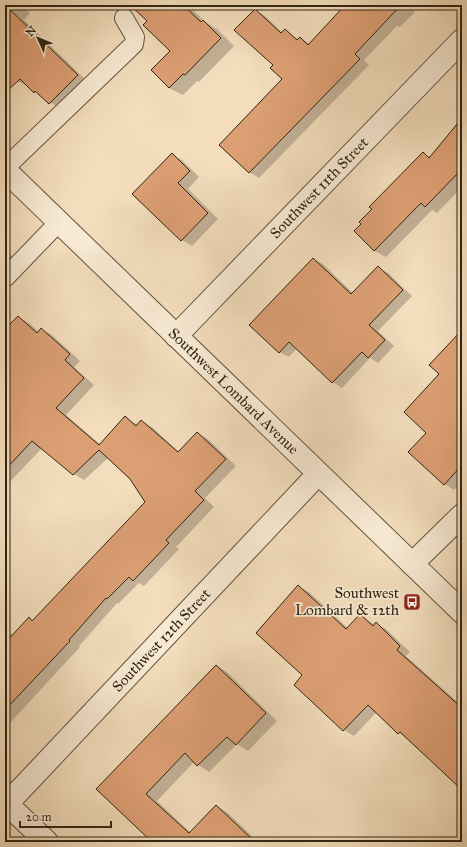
<svg xmlns="http://www.w3.org/2000/svg" width="467" height="847" font-family="'IM FELL Great Primer',serif">
<rect width="100%" height="100%" fill="#f3ddbc"/>
<filter id="stains"><feTurbulence type="fractalNoise" baseFrequency=".005" numOctaves="4"/><feColorMatrix values="0 0 0 0 .2 0 0 0 0 .09 0 0 0 0 .02 0 0 0 .5 -.17"/></filter>
<radialGradient id="worn" r=".72"><stop offset=".6" stop-color="#630" stop-opacity="0"/><stop offset="1" stop-color="#630" stop-opacity=".3"/></radialGradient>
<g fill="#0003">
<polygon points="5,5 22,5 30,13 24,20 87,81 60,109 28,86 17,81 5,69"/>
<polygon points="132,5 188,5 205,22 217,29 234,46 199,82 197,81 183,95 169,88 171,51 148,21"/>
<polygon points="346,5 417,5 412,10 415,12 400,27 397,26 364,60 369,65 259,178 249,172 283,79 275,65 255,10 265,16 283,33 286,31 299,40 300,38 310,44"/>
<polygon points="462,122 462,187 437,213 432,210 386,257 375,251 356,231 423,153 430,157"/>
<polygon points="172,155 182,160 199,177 188,189 218,219 192,246 182,240"/>
<polygon points="5,249 13,257 5,265"/>
<polygon points="313,259 323,264 353,293 378,268 388,273 412,296 378,331 394,346 378,363 370,358 342,388 333,382 297,348 289,357 279,352"/>
<polygon points="18,317 29,323 39,332 41,329 52,335 80,361 74,367 94,385 66,415 101,445 125,418 138,425 141,421 152,427 179,452 197,433 208,439 236,466 205,498 214,507 176,547 179,549 144,586 139,583 118,604 117,603 79,646 80,647 10,723 5,720 5,630 13,635 29,619 33,621 146,502 130,478 108,458 84,480 74,474 42,448 5,487 5,331"/>
<polygon points="462,327 462,481 454,490 445,484 427,432 440,374 461,333 458,331"/>
<polygon points="299,587 309,592 348,628 360,615 375,625 376,624 386,629 410,652 406,656 462,706 462,789 377,712 354,736 344,730 295,685 304,675"/>
<polygon points="217,666 228,673 277,721 248,751 237,744 209,772 194,762 157,801 191,833 216,806 228,813 258,842 154,842 98,789"/>
</g>
<g fill="#dc9f74" stroke="#312513">
<polygon points="5,5 78,75 49,104 35,91 34,93 20,79 5,93"/>
<polygon points="130,5 183,5 201,22 203,20 221,38 185,75 183,74 169,88 151,70 170,51 143,25 147,21"/>
<polygon points="345,5 401,5 355,54 360,59 249,173 219,145 282,79 270,68 273,65 234,30 255,9 281,33 285,29 297,40 300,37 308,45"/>
<polygon points="462,118 462,169 425,207 421,203 374,251 354,231 361,224 359,222 372,209 369,207 423,152 429,158"/>
<polygon points="172,153 190,171 178,183 208,213 181,241 132,194"/>
<polygon points="313,258 351,294 378,266 403,290 369,325 385,340 368,358 362,352 332,383 289,342 279,353 249,325"/>
<polygon points="18,316 37,333 41,328 70,354 65,360 84,378 56,408 99,445 125,416 136,426 141,420 178,452 197,432 226,459 195,491 204,500 166,540 169,543 133,581 129,577 107,599 106,598 69,640 70,641 5,710 5,643 29,617 32,621 145,502 130,479 99,450 73,475 32,441 5,470 5,329"/>
<polygon points="462,330 462,465 444,485 408,452 426,433 404,412 439,374 429,365"/>
<polygon points="298,585 346,629 360,614 373,626 376,622 400,646 397,650 462,708 462,790 400,732 398,734 368,705 343,731 294,685 302,675 256,633"/>
<polygon points="216,665 266,713 236,745 227,737 197,766 185,753 146,794 189,833 216,805 255,842 152,842 96,789"/>
</g>
<g fill="none" stroke-linecap="round" stroke-linejoin="round">
<defs>
<g id="service">
<polyline points="5,168 134,44 135,37 124,18"/>
<polyline points="5,278 59,222"/>
</g>
<g id="minor">
<path id="s1" d="M176 336 462 40"/>
<polyline points="412,564 462,515"/>
<polyline points="7,804 47,842"/>
<path id="s2" d="M5 806 318 474"/>
</g>
<g id="tertiary">
<path id="s3" d="M5 170 462 612"/>
</g>
</defs>
<use href="#service" stroke="#62533d" stroke-width="20"/>
<use href="#minor" stroke="#62533d" stroke-width="24"/>
<use href="#tertiary" stroke="#62533d" stroke-width="24"/>
<use href="#service" stroke="#f7e9d3" stroke-width="18"/>
<use href="#minor" stroke="#f7e9d3" stroke-width="22"/>
<use href="#tertiary" stroke="#f7e9d3" stroke-width="22"/>
</g>
<defs>
<symbol id="bus-square" viewBox="-11 -11 22 22"><rect x="-9" y="-9" width="18" height="18" rx="4" fill="#8f2418" stroke="#f7e9d3"/><path d="M-5-6H5V4H4V6H2V4H-2V6H-4V4H-5ZM-3.5-4V0h7V-4ZM-3.5 1.2v1.5H-2V1.2ZM2 1.2v1.5H3.5V1.2Z" fill="#fff"/></symbol>
</defs>
<g fill-rule="evenodd">
<use href="#bus-square" x="402" y="592" width="20" height="20"/>
</g>
<g text-anchor="middle" dominant-baseline="central" stroke-width="3.5" stroke-linejoin="round" paint-order="stroke">
<g font-size="15" fill="#312513" stroke="#f7e9d3">
<text stroke="none"><textPath href="#s1" startOffset="206">Southwest 11th Street</textPath></text>
<text stroke="none"><textPath href="#s3" startOffset="318">Southwest Lombard Avenue</textPath></text>
<text stroke="none"><textPath href="#s2" startOffset="228">Southwest 12th Street</textPath></text>
</g>
<g font-size="15" fill="#312513" stroke="#f7e9d3" text-anchor="end">
<text x="399" y="593">Southwest<tspan x="399" dy="17">Lombard &amp; 12th</tspan></text>
</g>
</g>
<rect width="467" height="847" fill="none" stroke="#f3ddbc" stroke-width="20"/>
<rect x="6" y="6" width="455" height="835" fill="none" stroke="#312513" stroke-width="2"/>
<rect x="10" y="10" width="447" height="827" fill="none" stroke="#312513"/>
<g transform="translate(38 38) rotate(314)" stroke="#f7e9d3" stroke-width="3" paint-order="stroke">
<path d="M0-3L7 15L0 10L-7 15Z" fill="#312513"/>
<text y="-6" font-size="11" font-weight="bold" text-anchor="middle" fill="#312513">N</text>
</g>
<path d="M20 821v6h91v-6" fill="none" stroke="#312513" stroke-width="2"/>
<text x="26" y="821" font-size="12" fill="#312513" stroke="#f7e9d3" stroke-width="3" paint-order="stroke">20 m</text>
<rect width="100%" height="100%" filter="url(#stains)"/>
<rect width="100%" height="100%" fill="url(#worn)"/>
</svg>
